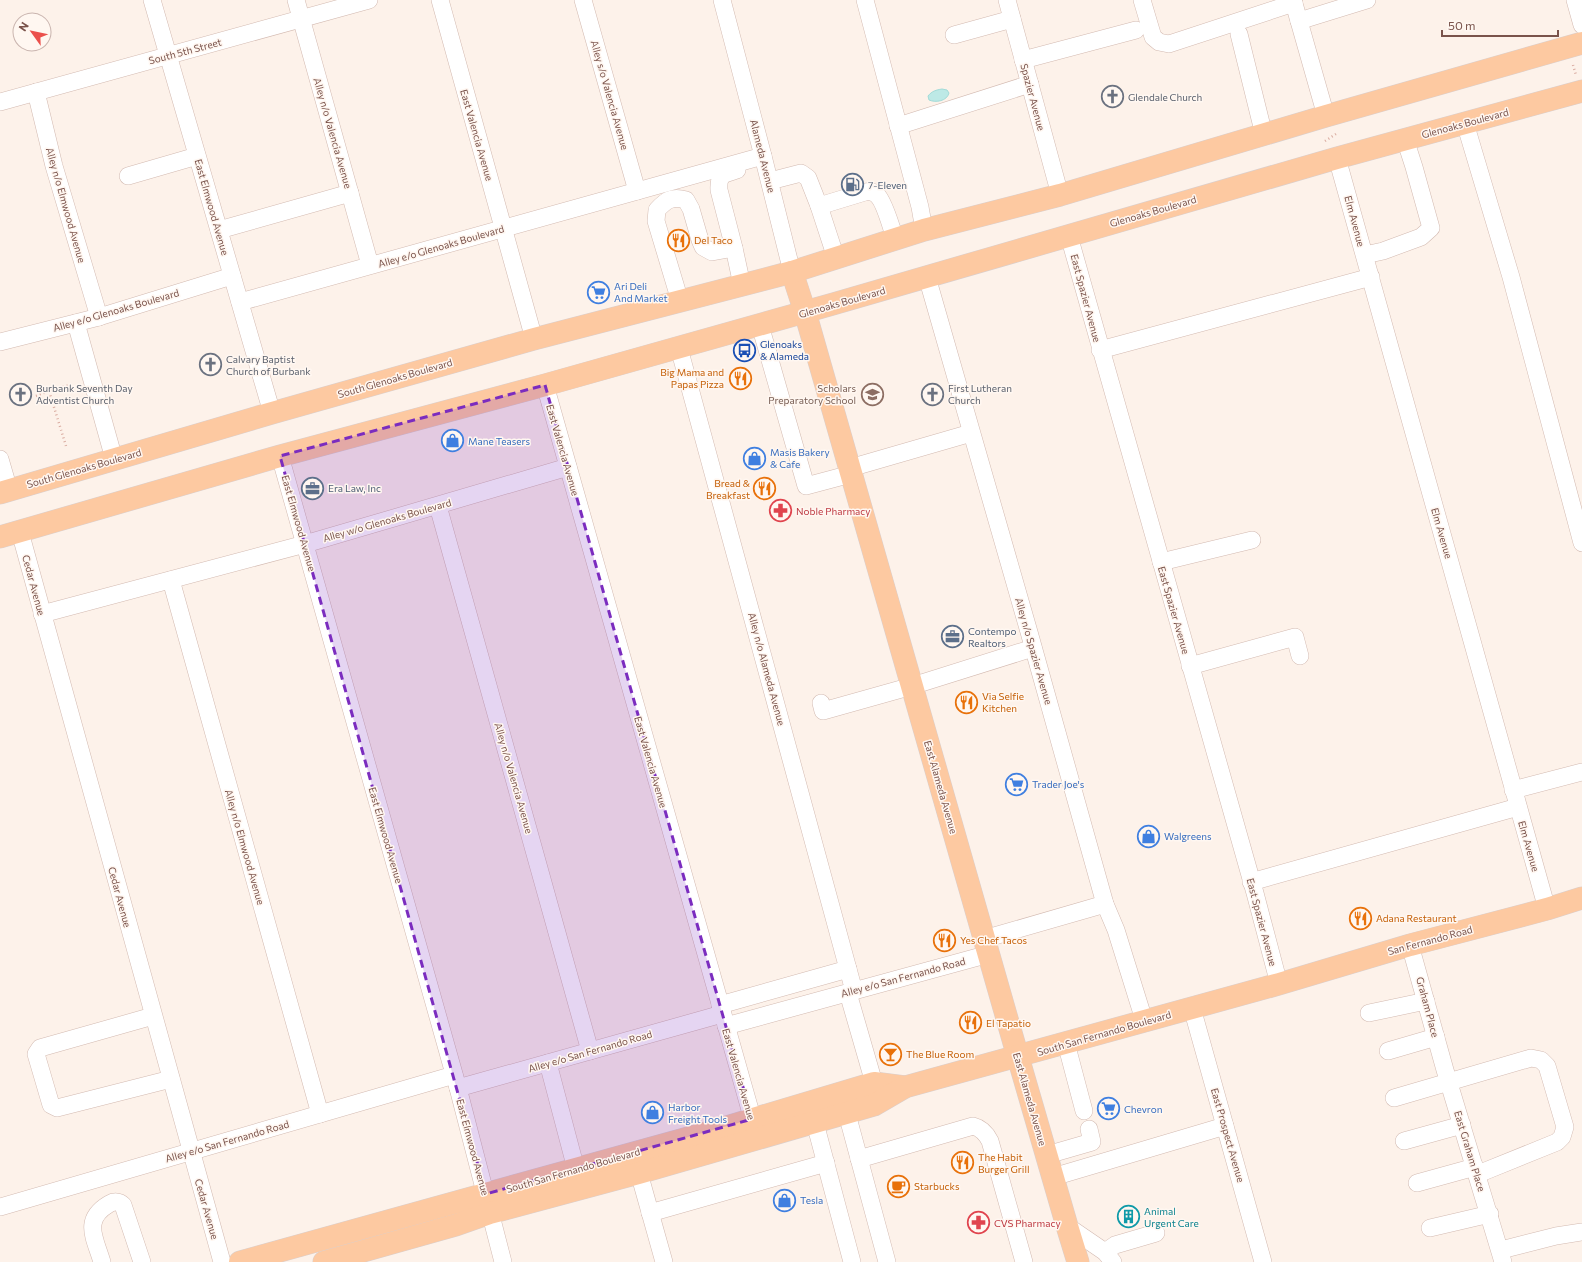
<svg xmlns="http://www.w3.org/2000/svg" width="1582" height="1262" font-family="Commissioner,sans-serif">
<rect width="100%" height="100%" fill="#fdf2ea"/>
<path fill="#bde9e6" stroke="#a2dbd8" d="M942 89 947 90 949 93C947 101 936 103 929 100L928 96C932 91 936 90 942 89Z"/>
<g fill="none" stroke-linecap="round" stroke-linejoin="round">
<defs>
<g id="minor">
<polyline points="152,0 272,413"/>
<polyline points="296,0 370,265"/>
<polyline points="440,0 534,339"/>
<polyline points="583,0 637,191"/>
<polyline points="722,0 763,156 792,272"/>
<polyline points="865,0 920,207 924,230"/>
<polyline points="1007,0 1060,195"/>
<polyline points="1142,0 1153,37 1159,42 1169,44 1294,3"/>
<polyline points="1293,0 1326,116"/>
<polyline points="1575,0 1582,25"/>
<polyline points="1299,21 1367,0"/>
<polyline points="1239,34 1264,135"/>
<polyline points="954,35 1012,19"/>
<polyline points="1023,60 1136,30"/>
<polyline points="36,92 54,166 99,317"/>
<polyline points="0,102 369,0"/>
<polyline points="1465,123 1511,277 1582,543"/>
<polyline points="898,126 1030,84"/>
<polyline points="1337,158 1547,909"/>
<path d="M737 170C724 174 718 174 719 190L734 248 742 285"/>
<polyline points="128,176 197,156"/>
<polyline points="770,181 801,173 808,178 819,206"/>
<polyline points="219,230 350,193"/>
<polyline points="1069,236 1255,893 1279,984"/>
<polyline points="1365,255 1383,251 1421,237 1431,228 1414,167 1405,139"/>
<path d="M836 258 819 206 865 192C870 191 874 192 877 195 884 201 892 229 895 239"/>
<polyline points="927,277 1029,632 1105,904 1116,930 1144,1020"/>
<path d="M680 301 656 221 657 210C666 200 672 196 686 200L691 209 700 240 703 247 712 252 734 248"/>
<polyline points="240,302 763,156"/>
<polyline points="76,323 114,459"/>
<polyline points="760,325 806,486 851,474"/>
<polyline points="0,342 99,317 232,276"/>
<polyline points="679,348 854,991"/>
<polyline points="1100,350 1371,277"/>
<polyline points="545,385 756,1131"/>
<polyline points="280,456 458,1088 503,1262"/>
<polyline points="0,459 9,490"/>
<polyline points="850,468 971,433"/>
<polyline points="438,506 590,1051"/>
<polyline points="20,532 222,1262"/>
<polyline points="1161,562 1252,540"/>
<polyline points="171,580 320,1114"/>
<polyline points="42,614 305,544 568,467"/>
<polyline points="1190,666 1295,637 1300,656"/>
<polyline points="821,703 823,711 912,686 1033,648"/>
<polyline points="1513,790 1582,772"/>
<polyline points="1251,882 1518,807"/>
<polyline points="984,939 1105,904"/>
<polyline points="1410,945 1445,1070 1503,1262"/>
<polyline points="848,993 874,1083"/>
<polyline points="720,1005 848,969"/>
<polyline points="1192,1008 1263,1262"/>
<polyline points="1369,1013 1426,1001"/>
<polyline points="153,1016 40,1048 36,1054 51,1105 57,1108 171,1079"/>
<polyline points="726,1026 989,954"/>
<polyline points="1066,1043 1084,1111"/>
<polyline points="1388,1051 1436,1037"/>
<polyline points="548,1063 576,1169"/>
<polyline points="458,1088 722,1014"/>
<polyline points="1394,1098 1531,1058 1541,1060 1547,1066 1565,1127 1562,1137 1557,1142 1478,1174"/>
<polyline points="847,1114 887,1262"/>
<polyline points="815,1123 852,1262"/>
<polyline points="1404,1141 1462,1125"/>
<polyline points="1047,1155 1092,1142 1089,1129"/>
<path d="M859 1159 973 1126C981 1128 986 1133 990 1141L1024 1262"/>
<polyline points="639,1173 664,1262"/>
<polyline points="1053,1177 1225,1126"/>
<polyline points="1417,1183 1475,1167"/>
<polyline points="0,1207 454,1075"/>
<polyline points="650,1213 826,1163"/>
<polyline points="1067,1226 1105,1252 1113,1262"/>
<polyline points="1430,1228 1490,1214"/>
<polyline points="1501,1250 1556,1236 1582,1232"/>
<polyline points="1105,1252 1115,1245 1156,1233"/>
<path d="M102 1262C95 1238 82 1220 109 1204 114 1201 119 1201 123 1205L142 1262"/>
</g>
<g id="major">
<polyline points="792,272 805,312 1018,1057 1067,1226 1078,1262"/>
<polyline points="0,493 272,413 534,339 792,272 924,230 1060,195 1326,116 1582,43"/>
<polyline points="0,537 280,456 545,385 833,304 1337,158 1582,91"/>
<polyline points="240,1262 713,1131 874,1083 905,1087"/>
<polyline points="324,1262 456,1225 490,1213 639,1173 874,1105 905,1087 1279,984 1410,945 1547,909 1582,898"/>
</g>
</defs>
<use href="#minor" stroke="#d3bab1" stroke-width="18"/>
<use href="#major" stroke="#dacfcd" stroke-width="23"/>
<g stroke="#daada2" stroke-width="2.5" stroke-dasharray="1 3" stroke-linecap="butt">
<polyline points="1573,65 1576,75"/>
<polyline points="1325,141 1336,134"/>
<polyline points="36,396 49,391"/>
<polyline points="66,446 49,391 73,384"/>
</g>
<use href="#minor" stroke="#fff" stroke-width="17"/>
<use href="#major" stroke="#fdc9a1" stroke-width="22"/>
</g>
<path fill="#7b2cbf" fill-opacity="0.2" stroke="#7b2cbf" stroke-width="3" stroke-dasharray="8 5" stroke-linejoin="round" d="M545 385 752 1119 486 1194 280 456Z"/>
<defs>
<symbol id="church-ring" viewBox="-11 -11 22 22"><circle r="9.5" fill="#fff7f1" stroke="#6b7280" stroke-width="1.5"/><path d="M-1.2-6h2.4v3.5h3.3v2.4h-3.3V6h-2.4V-.1h-3.3v-2.4h3.3Z" fill="#6b7280"/></symbol>
<symbol id="fuel-ring" viewBox="-11 -11 22 22"><circle r="9.5" fill="#fff7f1" stroke="#5c6f8a" stroke-width="1.5"/><path d="M-5.5-6h7V0h2V4h1.3V-2.5L3-4.5l.8-.8L6-3V5H2.5V1h-1V6h-7ZM-4.2-4.7v3.2H.2V-4.7Z" fill="#5c6f8a"/></symbol>
<symbol id="restaurant-ring" viewBox="-11 -11 22 22"><circle r="9.5" fill="#fff7f1" stroke="#e8710a" stroke-width="1.5"/><path d="M-5-6h1v4h1v-4h1v4h1v-4h1v5L-1.5 .5V6h-2V.5L-5-1ZM5-6V6H3V1.5H1.5Q1.5-4 5-6Z" fill="#e8710a"/></symbol>
<symbol id="supermarket-ring" viewBox="-11 -11 22 22"><circle r="9.5" fill="#fff7f1" stroke="#3f7fe0" stroke-width="1.5"/><path d="M-6-5.5h2.5l.6 2H6L4.5 2H-2.5L-4.4-4H-6ZM-1.5 3.2a1.3 1.3 0 1 0 .1 0ZM3 3.2a1.3 1.3 0 1 0 .1 0Z" fill="#3f7fe0"/></symbol>
<symbol id="bus-ring" viewBox="-11 -11 22 22"><circle r="9.5" fill="#fff7f1" stroke="#1a4fb4" stroke-width="1.5"/><path d="M-5-6H5V4H4V6H2V4H-2V6H-4V4H-5ZM-3.5-4V0h7V-4ZM-3.5 1.2v1.5H-2V1.2ZM2 1.2v1.5H3.5V1.2Z" fill="#1a4fb4"/></symbol>
<symbol id="school-ring" viewBox="-11 -11 22 22"><circle r="9.5" fill="#fff7f1" stroke="#8d6e63" stroke-width="1.5"/><path d="M0-5L7-2L0 1L-7-2ZM-4 1L0 2.5L4 1V4Q0 6-4 4Z" fill="#8d6e63"/></symbol>
<symbol id="shop-ring" viewBox="-11 -11 22 22"><circle r="9.5" fill="#fff7f1" stroke="#3f7fe0" stroke-width="1.5"/><path d="M-5-2.5h2.3a2.7 3.5 0 0 1 5.4 0H5L5.5 6h-11ZM-1.5-2.5h3a1.5 2.3 0 0 0-3 0Z" fill="#3f7fe0"/></symbol>
<symbol id="office-ring" viewBox="-11 -11 22 22"><circle r="9.5" fill="#fff7f1" stroke="#5c6f8a" stroke-width="1.5"/><path d="M-6-3h4V-5.5h4V-3h4V5H-6ZM-1-4.5V-3h2v-1.5ZM-6 0V1H6V0Z" fill="#5c6f8a"/></symbol>
<symbol id="pharmacy-ring" viewBox="-11 -11 22 22"><circle r="9.5" fill="#fff7f1" stroke="#e0444e" stroke-width="1.5"/><path d="M-2-6h4v4h4v4h-4v4h-4v-4h-4v-4h4Z" fill="#e0444e"/></symbol>
<symbol id="bar-ring" viewBox="-11 -11 22 22"><circle r="9.5" fill="#fff7f1" stroke="#e8710a" stroke-width="1.5"/><path d="M-6-5H6L.8 .8V4.5H3.5V6h-7V4.5H-.8V.8Z" fill="#e8710a"/></symbol>
<symbol id="cafe-ring" viewBox="-11 -11 22 22"><circle r="9.5" fill="#fff7f1" stroke="#e8710a" stroke-width="1.5"/><path d="M-5.5-4.5H6V0H3Q3 3.5 0 3.5H-2.5Q-5.5 3.5-5.5 0ZM3-3.2v2h1.7v-2ZM-6 4.5H4V6H-6Z" fill="#e8710a"/></symbol>
<symbol id="building-ring" viewBox="-11 -11 22 22"><circle r="9.5" fill="#fff7f1" stroke="#0f9aa8" stroke-width="1.5"/><path d="M-4-6H4V6H1V3H-1V6H-4ZM-2.5-4.3h1.7v1.8h-1.7ZM.8-4.3h1.7v1.8H.8ZM-2.5-1h1.7V.8h-1.7ZM.8-1h1.7V.8H.8Z" fill="#0f9aa8"/></symbol>
</defs>
<g fill-rule="evenodd">
<use href="#church-ring" x="1100" y="84" width="25" height="25"/>
<use href="#fuel-ring" x="840" y="172" width="25" height="25"/>
<use href="#restaurant-ring" x="666" y="228" width="25" height="25"/>
<use href="#supermarket-ring" x="586" y="280" width="25" height="25"/>
<use href="#bus-ring" x="732" y="338" width="25" height="25"/>
<use href="#church-ring" x="198" y="352" width="25" height="25"/>
<use href="#restaurant-ring" x="728" y="366" width="25" height="25"/>
<use href="#church-ring" x="8" y="382" width="25" height="25"/>
<use href="#school-ring" x="860" y="382" width="25" height="25"/>
<use href="#church-ring" x="920" y="382" width="25" height="25"/>
<use href="#shop-ring" x="440" y="428" width="25" height="25"/>
<use href="#shop-ring" x="742" y="446" width="25" height="25"/>
<use href="#office-ring" x="300" y="476" width="25" height="25"/>
<use href="#restaurant-ring" x="752" y="476" width="25" height="25"/>
<use href="#pharmacy-ring" x="768" y="498" width="25" height="25"/>
<use href="#office-ring" x="940" y="624" width="25" height="25"/>
<use href="#restaurant-ring" x="954" y="690" width="25" height="25"/>
<use href="#supermarket-ring" x="1004" y="772" width="25" height="25"/>
<use href="#shop-ring" x="1136" y="824" width="25" height="25"/>
<use href="#restaurant-ring" x="1348" y="906" width="25" height="25"/>
<use href="#restaurant-ring" x="932" y="928" width="25" height="25"/>
<use href="#restaurant-ring" x="958" y="1010" width="25" height="25"/>
<use href="#bar-ring" x="878" y="1042" width="25" height="25"/>
<use href="#supermarket-ring" x="1096" y="1096" width="25" height="25"/>
<use href="#shop-ring" x="640" y="1100" width="25" height="25"/>
<use href="#restaurant-ring" x="950" y="1150" width="25" height="25"/>
<use href="#cafe-ring" x="886" y="1174" width="25" height="25"/>
<use href="#shop-ring" x="772" y="1188" width="25" height="25"/>
<use href="#building-ring" x="1116" y="1204" width="25" height="25"/>
<use href="#pharmacy-ring" x="966" y="1210" width="25" height="25"/>
</g>
<g text-anchor="middle" dominant-baseline="central" stroke-width="3" stroke-linejoin="round" paint-order="stroke">
<g font-size="10" fill="#7a534b" stroke="#fff7f1">
<text transform="translate(185 51) rotate(-15)">South 5th Street</text>
<text transform="translate(610 95) rotate(74)">Alley s/o Valencia Avenue</text>
<text transform="translate(1033 97) rotate(75)">Spazier Avenue</text>
<text transform="translate(1465 123) rotate(-15)">Glenoaks Boulevard</text>
<text transform="translate(333 133) rotate(74)">Alley n/o Valencia Avenue</text>
<text transform="translate(477 135) rotate(74)">East Valencia Avenue</text>
<text transform="translate(763 156) rotate(76)">Alameda Avenue</text>
<text transform="translate(66 205) rotate(74)">Alley n/o Elmwood Avenue</text>
<text transform="translate(212 207) rotate(74)">East Elmwood Avenue</text>
<text transform="translate(1153 211) rotate(-16)">Glenoaks Boulevard</text>
<text transform="translate(1355 221) rotate(75)">Elm Avenue</text>
<text transform="translate(441 246) rotate(-16)">Alley e/o Glenoaks Boulevard</text>
<text transform="translate(1086 298) rotate(75)">East Spazier Avenue</text>
<text transform="translate(842 302) rotate(-16)">Glenoaks Boulevard</text>
<text transform="translate(116 310) rotate(-16)">Alley e/o Glenoaks Boulevard</text>
<text transform="translate(395 378) rotate(-16)">South Glenoaks Boulevard</text>
<text transform="translate(563 450) rotate(74)">East Valencia Avenue</text>
<text transform="translate(84 468) rotate(-16)">South Glenoaks Boulevard</text>
<text transform="translate(387 520) rotate(-16)">Alley w/o Glenoaks Boulevard</text>
<text transform="translate(299 523) rotate(74)">East Elmwood Avenue</text>
<text transform="translate(1442 533) rotate(74)">Elm Avenue</text>
<text transform="translate(34 585) rotate(75)">Cedar Avenue</text>
<text transform="translate(1174 610) rotate(74)">East Spazier Avenue</text>
<text transform="translate(1034 651) rotate(74)">Alley n/o Spazier Avenue</text>
<text transform="translate(767 669) rotate(75)">Alley n/o Alameda Avenue</text>
<text transform="translate(651 762) rotate(74)">East Valencia Avenue</text>
<text transform="translate(514 778) rotate(74)">Alley n/o Valencia Avenue</text>
<text transform="translate(941 787) rotate(74)">East Alameda Avenue</text>
<text transform="translate(386 835) rotate(74)">East Elmwood Avenue</text>
<text transform="translate(1529 846) rotate(74)">Elm Avenue</text>
<text transform="translate(245 847) rotate(74)">Alley n/o Elmwood Avenue</text>
<text transform="translate(120 897) rotate(75)">Cedar Avenue</text>
<text transform="translate(1262 922) rotate(75)">East Spazier Avenue</text>
<text transform="translate(1430 940) rotate(-15)">San Fernando Road</text>
<text transform="translate(903 977) rotate(-15)">Alley e/o San Fernando Road</text>
<text transform="translate(1428 1007) rotate(75)">Graham Place</text>
<text transform="translate(1104 1033) rotate(-16)">South San Fernando Boulevard</text>
<text transform="translate(590 1051) rotate(-16)">Alley e/o San Fernando Road</text>
<text transform="translate(739 1074) rotate(74)">East Valencia Avenue</text>
<text transform="translate(1030 1099) rotate(74)">East Alameda Avenue</text>
<text transform="translate(1228 1135) rotate(74)">East Prospect Avenue</text>
<text transform="translate(227 1141) rotate(-16)">Alley e/o San Fernando Road</text>
<text transform="translate(473 1147) rotate(75)">East Elmwood Avenue</text>
<text transform="translate(1470 1151) rotate(73)">East Graham Place</text>
<text transform="translate(573 1170) rotate(-16)">South San Fernando Boulevard</text>
<text transform="translate(207 1209) rotate(74)">Cedar Avenue</text>
</g>
<g font-size="10" fill="#5b616d" stroke="#fff7f1" text-anchor="start">
<text x="1128" y="97">Glendale Church</text>
<text x="226" y="359">Calvary Baptist<tspan x="226" dy="12">Church of Burbank</tspan></text>
<text x="36" y="388">Burbank Seventh Day<tspan x="36" dy="12">Adventist Church</tspan></text>
<text x="948" y="388">First Lutheran<tspan x="948" dy="12">Church</tspan></text>
</g>
<g font-size="10" fill="#4e5e75" stroke="#fff7f1" text-anchor="start">
<text x="868" y="185">7-Eleven</text>
<text x="328" y="488">Era Law, Inc</text>
<text x="968" y="631">Contempo<tspan x="968" dy="12">Realtors</tspan></text>
</g>
<g font-size="10" fill="#c56008" stroke="#fff7f1" text-anchor="start">
<text x="694" y="240">Del Taco</text>
<text x="724" y="372" text-anchor="end">Big Mama and<tspan x="724" dy="12">Papas Pizza</tspan></text>
<text x="750" y="483" text-anchor="end">Bread &amp;<tspan x="750" dy="12">Breakfast</tspan></text>
<text x="982" y="696">Via Selfie<tspan x="982" dy="12">Kitchen</tspan></text>
<text x="1376" y="918">Adana Restaurant</text>
<text x="960" y="940">Yes Chef Tacos</text>
<text x="986" y="1023">El Tapatio</text>
<text x="906" y="1054">The Blue Room</text>
<text x="978" y="1157">The Habit<tspan x="978" dy="12">Burger Grill</tspan></text>
<text x="914" y="1186">Starbucks</text>
</g>
<g font-size="10" fill="#366cbe" stroke="#fff7f1" text-anchor="start">
<text x="614" y="286">Ari Deli<tspan x="614" dy="12">And Market</tspan></text>
<text x="468" y="441">Mane Teasers</text>
<text x="770" y="452">Masis Bakery<tspan x="770" dy="12">&amp; Cafe</tspan></text>
<text x="1032" y="784">Trader Joe's</text>
<text x="1164" y="836">Walgreens</text>
<text x="668" y="1107">Harbor<tspan x="668" dy="12">Freight Tools</tspan></text>
<text x="1124" y="1109">Chevron</text>
<text x="800" y="1200">Tesla</text>
</g>
<g font-size="10" fill="#164399" stroke="#fff7f1" text-anchor="start">
<text x="760" y="344">Glenoaks<tspan x="760" dy="12">&amp; Alameda</tspan></text>
</g>
<g font-size="10" fill="#785e54" stroke="#fff7f1" text-anchor="end">
<text x="856" y="388">Scholars<tspan x="856" dy="12">Preparatory School</tspan></text>
</g>
<g font-size="10" fill="#be3a42" stroke="#fff7f1" text-anchor="start">
<text x="796" y="511">Noble Pharmacy</text>
<text x="994" y="1223">CVS Pharmacy</text>
</g>
<g font-size="10" fill="#0d838f" stroke="#fff7f1" text-anchor="start">
<text x="1144" y="1211">Animal<tspan x="1144" dy="12">Urgent Care</tspan></text>
</g>
</g>
<g transform="translate(32 32) rotate(303)"><circle r="19" fill="#fff7f1" stroke="#cab5af"/>
<path d="M0-3L7 15L0 10L-7 15Z" fill="#eb504c"/>
<text y="-6" font-size="11" font-weight="bold" text-anchor="middle" fill="#7a534b">N</text>
</g>
<path d="M1442 30v6h116v-6" fill="none" stroke="#7a534b" stroke-width="2"/>
<text x="1448" y="30" font-size="12" fill="#7a534b" stroke="#fff7f1" stroke-width="3" paint-order="stroke">50 m</text>
</svg>
